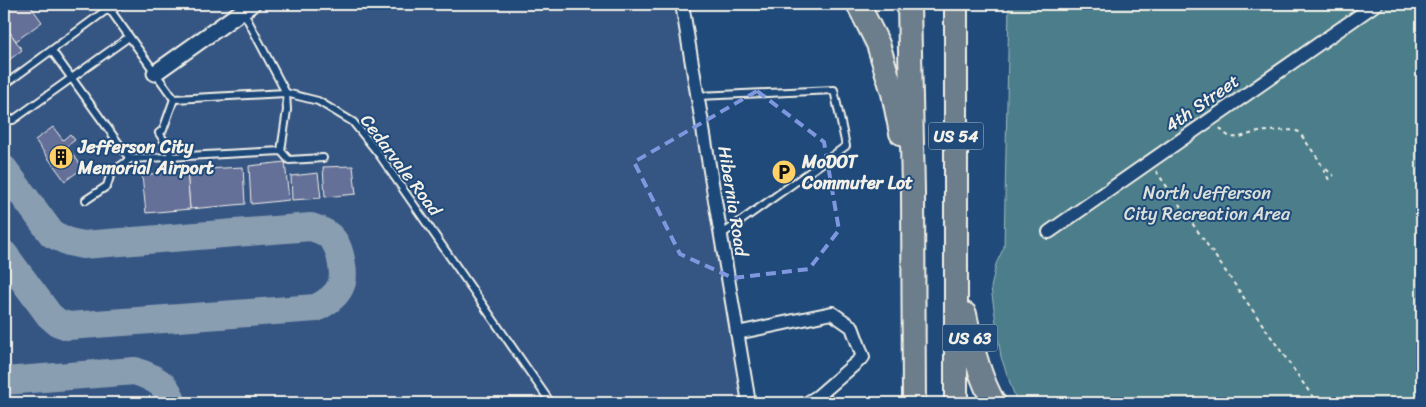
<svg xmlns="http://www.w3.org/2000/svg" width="1426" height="407" font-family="Sriracha,sans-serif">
<rect width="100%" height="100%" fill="#1f4a7a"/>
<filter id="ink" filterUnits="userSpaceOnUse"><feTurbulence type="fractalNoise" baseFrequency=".02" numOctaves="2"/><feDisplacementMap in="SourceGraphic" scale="10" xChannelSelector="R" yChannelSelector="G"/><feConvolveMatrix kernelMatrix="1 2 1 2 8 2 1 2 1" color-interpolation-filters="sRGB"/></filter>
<g filter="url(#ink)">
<polygon fill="#345583" points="4,4 674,4 741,403 4,403"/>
<polygon fill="#4c7e8a" stroke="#a0b8b9" points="1009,4 1422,4 1422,403 1017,403 1001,357 991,288 996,264 1004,247"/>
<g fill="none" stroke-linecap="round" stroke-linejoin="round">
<g stroke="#8a9eb1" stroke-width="28">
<path d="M4 169 52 234 69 242 83 245 311 227C333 233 339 244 342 265 343 271 343 280 341 285 337 296 326 303 316 308L68 326 57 322 49 315 4 254"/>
<path d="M4 381 135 371C152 377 169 384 172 403"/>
</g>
</g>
<g fill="#656f99" stroke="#f4f1e8">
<polygon points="4,4 29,4 42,22 16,41 4,24"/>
<polygon points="4,24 22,50 4,64"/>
<polygon points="53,127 63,140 70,134 75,140 67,146 83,168 65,181 35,140"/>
<polygon points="285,162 289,200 251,204 249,166"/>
<polygon points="353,166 356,194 325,197 323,167"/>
<polygon points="243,167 245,204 190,209 187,170"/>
<polygon points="187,170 190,209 146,213 142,175"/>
<polygon points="318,173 321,198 292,200 291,176"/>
</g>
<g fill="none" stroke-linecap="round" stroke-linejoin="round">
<defs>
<g id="service">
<polyline points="111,11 121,4"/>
<polyline points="243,11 286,93 287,110 281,151"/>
<polyline points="52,51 130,159 111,173 107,186 86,200"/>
<polyline points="4,85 105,11 111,11 174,99 286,93 318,101 353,122 378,153 551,403"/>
<polyline points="698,96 834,90 846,146 721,235"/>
<polyline points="4,111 10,120 13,120 129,37"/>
<polyline points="170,157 170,150 159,133 163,130 174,99"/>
<polyline points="130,159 281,151 289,160 323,158"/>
</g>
<g id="minor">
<polyline points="682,4 749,403"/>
<polyline points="1049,232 1376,4"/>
<polyline points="737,333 832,313 852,327 863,357 817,397 807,403"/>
</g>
<polyline id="tertiary" points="155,73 252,4"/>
<g id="motorway">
<polyline points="858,4 878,44 893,93 901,133"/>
<polyline points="909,4 913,190 914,403"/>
<polyline points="956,4 956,403"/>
<path d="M965 314C971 344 979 377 994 403"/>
</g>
</defs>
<use href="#service" stroke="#f4f1e8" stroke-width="10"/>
<use href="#minor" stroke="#f4f1e8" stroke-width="16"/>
<use href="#tertiary" stroke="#f4f1e8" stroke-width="19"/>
<use href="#motorway" stroke="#f4f1e8" stroke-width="26"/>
<g stroke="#f4f1e8" stroke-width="2" stroke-dasharray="4 4" stroke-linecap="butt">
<path d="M1220 128C1232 145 1243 134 1259 132 1270 130 1283 131 1294 130L1299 132 1319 160 1329 180"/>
<polyline points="1326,169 1334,176"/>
<polyline points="1156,171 1317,403"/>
</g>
<use href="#service" stroke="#1f4a7a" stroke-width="6"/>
<use href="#minor" stroke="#1f4a7a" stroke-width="12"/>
<use href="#tertiary" stroke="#1f4a7a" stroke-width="15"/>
<use href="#motorway" stroke="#6c7d8b" stroke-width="22"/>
</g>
</g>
<path fill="none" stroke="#7e97df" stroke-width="4" stroke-dasharray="10 6" stroke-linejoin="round" d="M757 91 824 142 839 230 809 269 733 278 680 254 634 162Z"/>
<defs>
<symbol id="building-disc" viewBox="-11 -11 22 22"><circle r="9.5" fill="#ffd166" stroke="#1f4a7a"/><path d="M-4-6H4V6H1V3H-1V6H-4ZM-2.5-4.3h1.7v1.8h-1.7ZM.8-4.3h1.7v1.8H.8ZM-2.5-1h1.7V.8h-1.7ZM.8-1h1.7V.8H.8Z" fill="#111"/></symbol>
<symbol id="parking-disc" viewBox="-11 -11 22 22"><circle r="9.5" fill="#ffd166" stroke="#1f4a7a"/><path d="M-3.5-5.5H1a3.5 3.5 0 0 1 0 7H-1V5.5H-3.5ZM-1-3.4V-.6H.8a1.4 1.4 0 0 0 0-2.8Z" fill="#111"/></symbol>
</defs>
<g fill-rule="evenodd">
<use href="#building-disc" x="47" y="143" width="28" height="28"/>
<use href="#parking-disc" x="770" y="158" width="28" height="28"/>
</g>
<g text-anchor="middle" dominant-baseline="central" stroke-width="4" stroke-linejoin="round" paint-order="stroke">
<g fill="#1f4a7a" stroke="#b4bfc7" stroke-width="1">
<rect x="928.5" y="122.5" width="55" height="27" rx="4"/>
<rect x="942.5" y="324.5" width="55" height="27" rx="4"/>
</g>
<g font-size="16" font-weight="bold" fill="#f4f1e8">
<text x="956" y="136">US 54</text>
<text x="970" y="338">US 63</text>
</g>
<g font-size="18" fill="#f4f1e8" stroke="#1f4a7a">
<text transform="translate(1202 103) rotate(-35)">4th Street</text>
<text transform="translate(401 165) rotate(53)">Cedarvale Road</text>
<text transform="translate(733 201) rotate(81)">Hibernia Road</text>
</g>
<g font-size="18" font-weight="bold" fill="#f4f1e8" stroke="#1f4a7a" text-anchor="start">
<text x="78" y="147">Jefferson City<tspan x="78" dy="21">Memorial Airport</tspan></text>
<text x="802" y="162">MoDOT<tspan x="802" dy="21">Commuter Lot</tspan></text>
</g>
<g font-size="18" fill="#dbe0da" stroke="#1f4a7a">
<text x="1207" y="193">North Jefferson<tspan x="1207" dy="21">City Recreation Area</tspan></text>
</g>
</g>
<rect width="1426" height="407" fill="none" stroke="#1f4a7a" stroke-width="20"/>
<rect x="10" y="10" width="1406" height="387" fill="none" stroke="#f4f1e8" stroke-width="2" filter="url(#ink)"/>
</svg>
